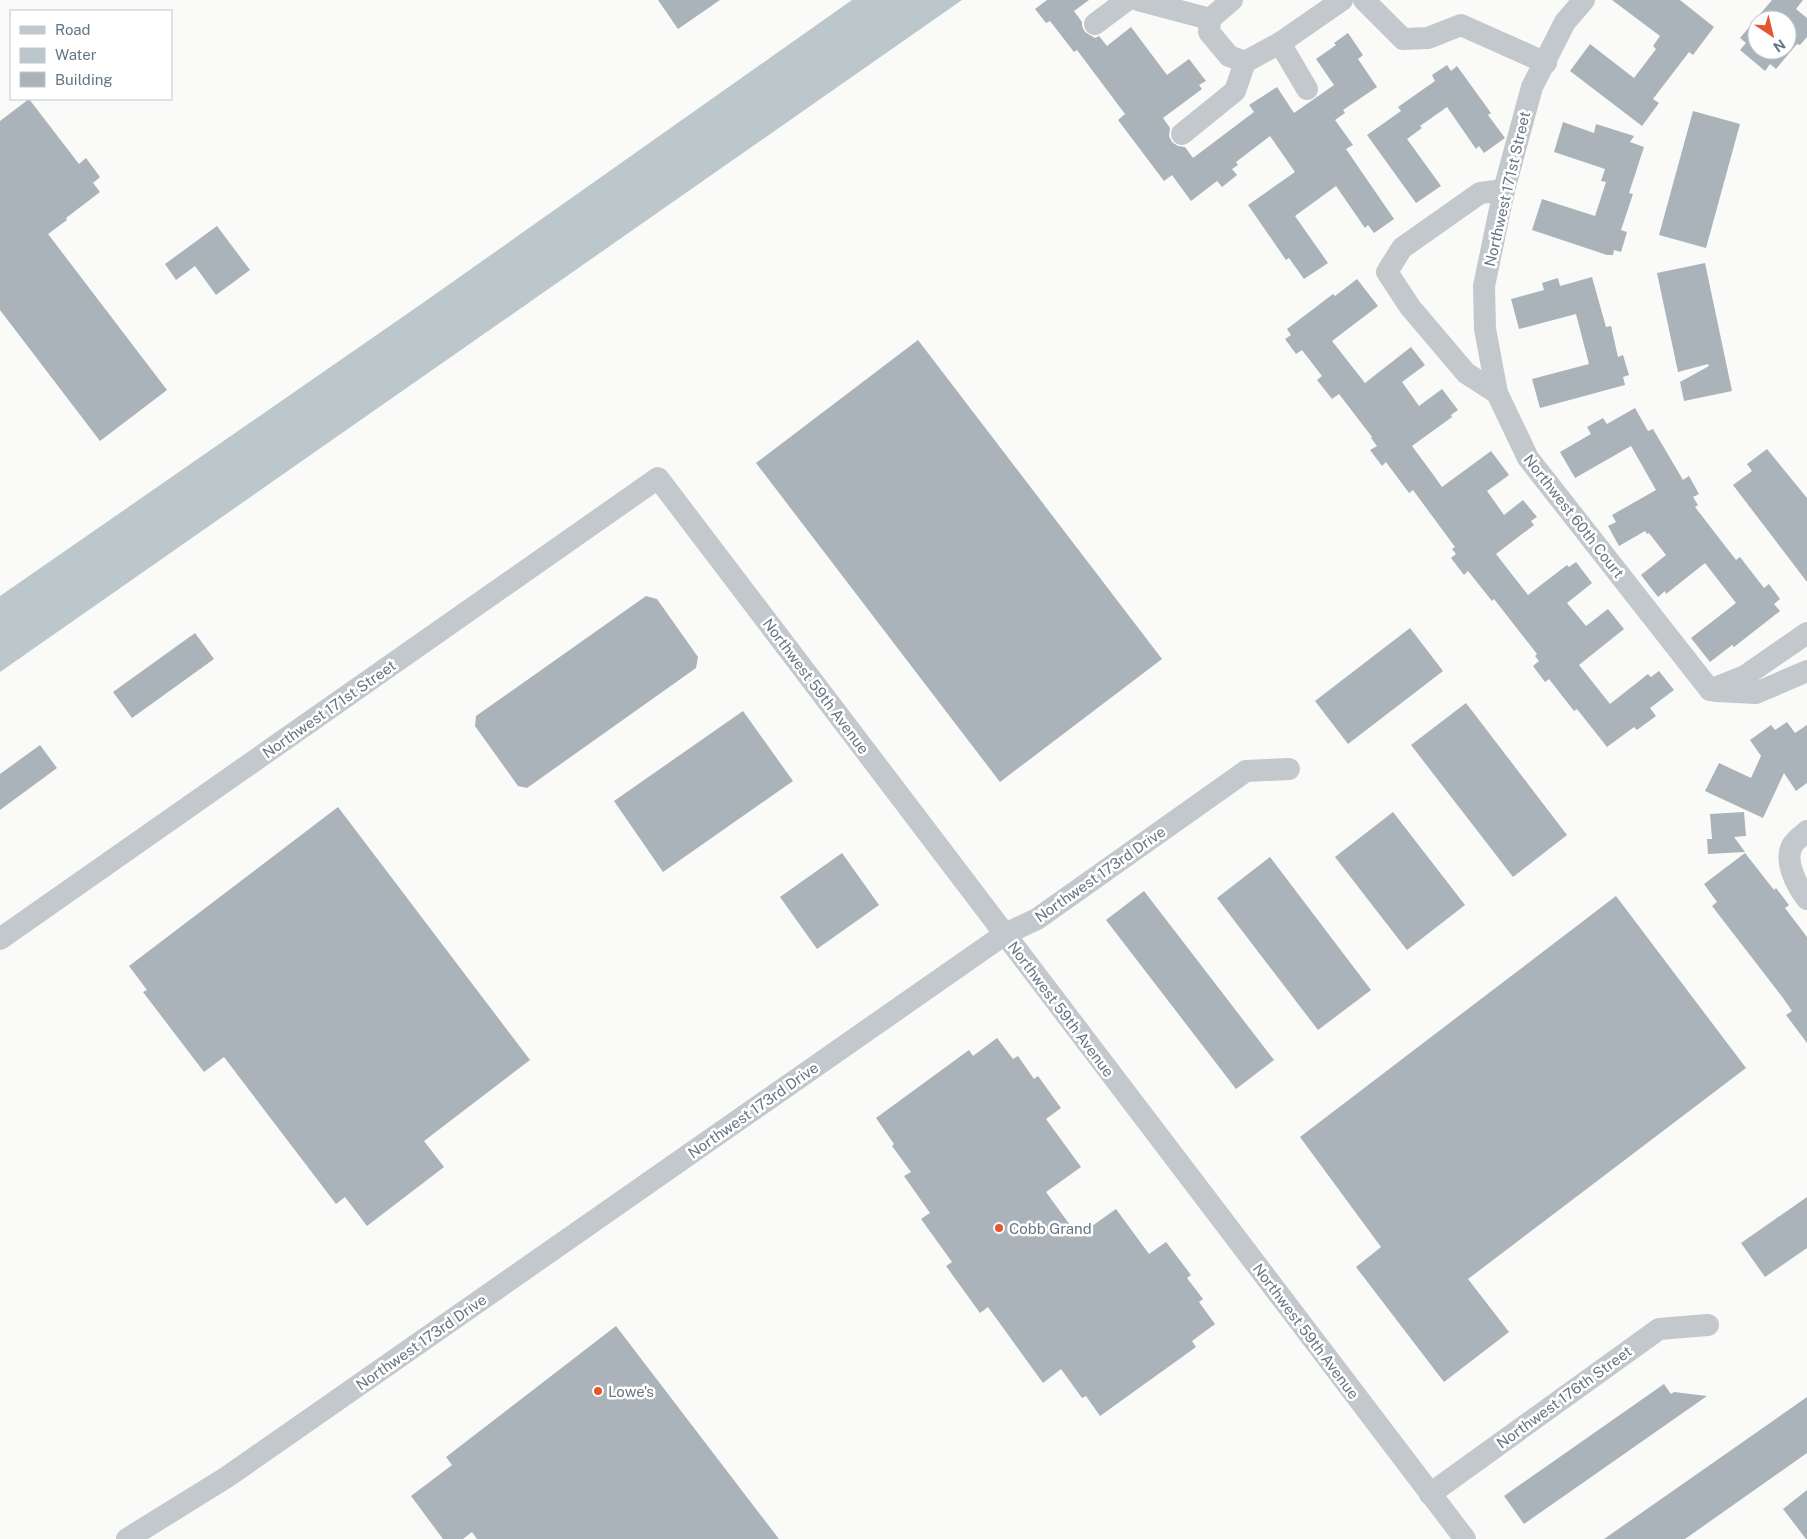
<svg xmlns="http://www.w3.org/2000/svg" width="1807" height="1539" font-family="'Public Sans',sans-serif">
<rect width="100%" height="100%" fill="#fafaf8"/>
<polygon fill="#bbc7cb" points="852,0 962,0 0,672 0,596 427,300"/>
<g fill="#aab3b9" fill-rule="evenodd">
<polygon points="658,0 720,0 678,29"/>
<polygon points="1047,0 1089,0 1074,11 1082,22 1082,26 1085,32 1095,38 1099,36 1107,46 1131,27 1167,75 1189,59 1206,81 1199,85 1202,89 1163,118 1170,128 1169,136 1172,142 1178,146 1185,147 1193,158 1254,112 1249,105 1277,87 1294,113 1334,85 1316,59 1336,45 1334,43 1348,33 1363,55 1358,59 1377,87 1343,110 1345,113 1335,120 1353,145 1346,149 1394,219 1374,233 1368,225 1365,228 1336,186 1295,216 1328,263 1304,279 1289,258 1286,260 1248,205 1295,172 1270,136 1236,162 1238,165 1232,169 1237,175 1222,187 1217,181 1191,201 1172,175 1164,181 1118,120 1125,114 1077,50 1074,52 1050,21 1046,23 1035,9"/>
<polygon points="1612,0 1680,0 1714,27 1693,55 1689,52 1653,99 1659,103 1642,126 1570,71 1590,44 1634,78 1656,49 1653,46 1660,36"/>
<path d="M1772 0H1803L1796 9 1807 18V37L1800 45 1797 44 1776 69 1770 64 1765 71 1740 50 1746 43 1740 38ZM1757 20H1787V50H1757Z"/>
<polygon points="1447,65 1451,71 1457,66 1491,113 1488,115 1505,138 1484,153 1479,146 1476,149 1447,107 1420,126 1422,128 1407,139 1441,186 1416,203 1367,135 1401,111 1398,107 1435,81 1432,75"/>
<polygon points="29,99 79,164 86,158 100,177 93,183 100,192 66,218 67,220 48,234 167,390 100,441 0,310 0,121"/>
<polygon points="1693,111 1740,124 1706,248 1659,235"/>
<polygon points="1563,122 1594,133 1596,124 1634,136 1630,142 1644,147 1629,193 1633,194 1621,230 1627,232 1621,252 1614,250 1613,255 1607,255 1532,230 1542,199 1595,216 1606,182 1601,181 1605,169 1554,152"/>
<polygon points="217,226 250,270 216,295 195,266 176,280 165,264"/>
<polygon points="1705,263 1732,391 1684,401 1680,382 1709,366 1708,364 1678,372 1657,273"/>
<polygon points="1592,277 1606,327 1611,326 1618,357 1623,355 1629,375 1623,377 1625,385 1540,408 1532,379 1589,364 1576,314 1519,329 1511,299 1544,290 1542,283 1558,278 1560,286"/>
<polygon points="1357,279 1378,306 1332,341 1365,383 1411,347 1425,365 1402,382 1419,406 1442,389 1458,410 1451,415 1452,417 1412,446 1432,473 1442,487 1491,451 1509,475 1487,491 1504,515 1523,500 1537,517 1531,521 1534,525 1496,554 1528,595 1567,565 1569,567 1576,562 1592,583 1567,603 1586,626 1608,609 1624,629 1579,665 1610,704 1648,674 1651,677 1659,671 1674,690 1650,708 1656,716 1637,730 1634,727 1607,747 1577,709 1574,711 1549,679 1545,682 1533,666 1539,661 1535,656 1537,654 1494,599 1492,601 1468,571 1464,575 1451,558 1456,554 1452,549 1455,547 1413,490 1409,493 1386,462 1382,466 1370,450 1377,446 1371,438 1372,437 1339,394 1332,399 1317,380 1322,376 1302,350 1296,354 1285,339 1291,335 1287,329 1333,294 1335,296"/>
<polygon points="918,340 1162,659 1000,782 756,463"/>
<polygon points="1635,408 1648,431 1653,429 1683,480 1689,476 1699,494 1693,497 1698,505 1695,507 1736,560 1740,557 1764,588 1769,584 1780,599 1774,604 1780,611 1734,647 1732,645 1710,662 1691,638 1736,603 1705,563 1666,594 1665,591 1658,597 1641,575 1666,555 1649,533 1647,534 1645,531 1619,546 1608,526 1616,522 1612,515 1656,490 1631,446 1575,478 1560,452 1591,434 1587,427 1603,418 1607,424"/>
<polygon points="1767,449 1807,498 1807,582 1733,485 1752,471 1747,464"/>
<polygon points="646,596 657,599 698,657 696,668 527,788 518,786 475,726 476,716"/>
<polygon points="1410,628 1443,671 1348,744 1315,701"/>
<polygon points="195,633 214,659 132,718 113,692"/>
<polygon points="1466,703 1567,835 1513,877 1411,745"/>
<polygon points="743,711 793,781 663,872 614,801"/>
<polygon points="1787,722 1795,733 1807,725 1807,783 1796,791 1784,773 1763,818 1705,791 1719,763 1751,778 1761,756 1750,740 1771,725 1775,730"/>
<polygon points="40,745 57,768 0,810 0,774"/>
<polygon points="338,807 530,1060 424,1141 444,1167 367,1226 345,1197 336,1204 224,1057 204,1072 143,992 147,990 129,966"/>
<polygon points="1393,812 1465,905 1407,950 1335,857"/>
<polygon points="1744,812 1746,836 1734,837 1745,852 1708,854 1707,839 1712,839 1710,814"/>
<polygon points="842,853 879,905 817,949 780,897"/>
<polygon points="1745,853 1774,890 1776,888 1789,905 1785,908 1807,937 1807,1043 1786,1015 1792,1011 1783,998 1712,906 1717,902 1704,884"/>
<polygon points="1270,857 1371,990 1318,1030 1217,898"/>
<polygon points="1144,891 1274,1060 1236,1089 1106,920"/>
<polygon points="1616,896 1746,1068 1468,1279 1509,1332 1444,1382 1356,1267 1381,1247 1300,1137"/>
<polygon points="997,1038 1013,1059 1018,1056 1034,1079 1038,1076 1061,1108 1046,1119 1081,1167 1046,1192 1078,1236 1116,1209 1149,1254 1166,1242 1191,1275 1187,1278 1203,1299 1199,1302 1215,1324 1192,1341 1196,1347 1100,1416 1086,1396 1082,1398 1061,1369 1043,1383 988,1307 980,1313 946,1266 952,1262 921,1219 930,1213 904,1176 911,1172 892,1146 894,1144 876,1118 969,1050 973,1056"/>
<polygon points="1807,1197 1807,1248 1765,1277 1741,1243"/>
<polygon points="616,1326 779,1539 477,1539 472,1532 463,1539 443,1539 411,1496 452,1465 446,1457"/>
<polygon points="1664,1384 1671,1394 1674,1392 1707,1396 1524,1524 1504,1496"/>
<polygon points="1807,1397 1807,1453 1685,1539 1604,1539"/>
<polygon points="1807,1490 1807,1539 1806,1539 1783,1509"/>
</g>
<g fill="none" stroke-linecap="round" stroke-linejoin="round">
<g stroke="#c3c8cc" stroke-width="22">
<polyline points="1138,0 1210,19 1232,0"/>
<polyline points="1364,0 1403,39 1428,38 1461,25 1546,63"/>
<polyline points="1210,19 1209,32 1229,56 1245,62"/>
<polyline points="1095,24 1127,0"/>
<polyline points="1280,43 1307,89"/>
<polyline points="1182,134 1235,91 1245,62 1280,43 1342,0"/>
<polyline points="1504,190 1480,193 1402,248 1387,272 1410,307 1466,373 1497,393 1528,458 1710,690"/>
<polyline points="1497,393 1485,329 1484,286 1504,190 1532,87 1565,22 1584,0"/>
<polyline points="1710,690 1745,676 1807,633"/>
<polyline points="1716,691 1756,693 1807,671"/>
<path d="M1807 831C1803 835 1795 840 1792 846 1784 862 1797 886 1807 899"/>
<polyline points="0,939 658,478 1465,1539"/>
<polyline points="1430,1494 1659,1329 1708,1325"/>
<polyline points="127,1539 227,1477 1005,934 1037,919 1246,771 1289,769"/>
</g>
</g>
<g fill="#e4572e" stroke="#fff" stroke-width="2">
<circle cx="999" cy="1228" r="5"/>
<circle cx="598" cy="1391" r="5"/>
</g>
<g text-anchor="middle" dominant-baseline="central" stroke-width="5" stroke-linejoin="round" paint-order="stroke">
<g font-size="15" fill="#657683" stroke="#fff">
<text transform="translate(1507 189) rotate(-77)">Northwest 171st Street</text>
<text transform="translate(1574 516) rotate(52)">Northwest 60th Court</text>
<text transform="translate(816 686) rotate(53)">Northwest 59th Avenue</text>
<text transform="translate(329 709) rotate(-35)">Northwest 171st Street</text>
<text transform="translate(1100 874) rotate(-35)">Northwest 173rd Drive</text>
<text transform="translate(1061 1009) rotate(53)">Northwest 59th Avenue</text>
<text transform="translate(753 1110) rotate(-35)">Northwest 173rd Drive</text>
<text transform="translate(1306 1331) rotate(53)">Northwest 59th Avenue</text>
<text transform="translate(421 1342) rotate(-35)">Northwest 173rd Drive</text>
<text transform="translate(1564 1397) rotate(-36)">Northwest 176th Street</text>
</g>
<g font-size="15" fill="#657683" stroke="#fff" text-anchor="start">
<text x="1009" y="1228">Cobb Grand</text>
<text x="608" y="1391">Lowe's</text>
</g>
</g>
<rect x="10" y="10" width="162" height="90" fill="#ffffff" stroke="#c1c8cd"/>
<rect x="20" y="26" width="25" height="8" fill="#c3c8cc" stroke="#c1c8cd"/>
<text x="55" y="35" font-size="15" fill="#657683">Road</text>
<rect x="20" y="48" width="25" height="15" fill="#bbc7cb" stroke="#c1c8cd"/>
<text x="55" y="60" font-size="15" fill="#657683">Water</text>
<rect x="20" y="72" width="25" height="15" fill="#aab3b9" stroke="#c1c8cd"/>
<text x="55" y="85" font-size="15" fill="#657683">Building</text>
<g transform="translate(1772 35) rotate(145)"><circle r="24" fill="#ffffff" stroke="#c1c8cd"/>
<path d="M0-4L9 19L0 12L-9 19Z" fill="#e4572e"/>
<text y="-8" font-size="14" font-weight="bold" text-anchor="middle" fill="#657683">N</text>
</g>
</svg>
